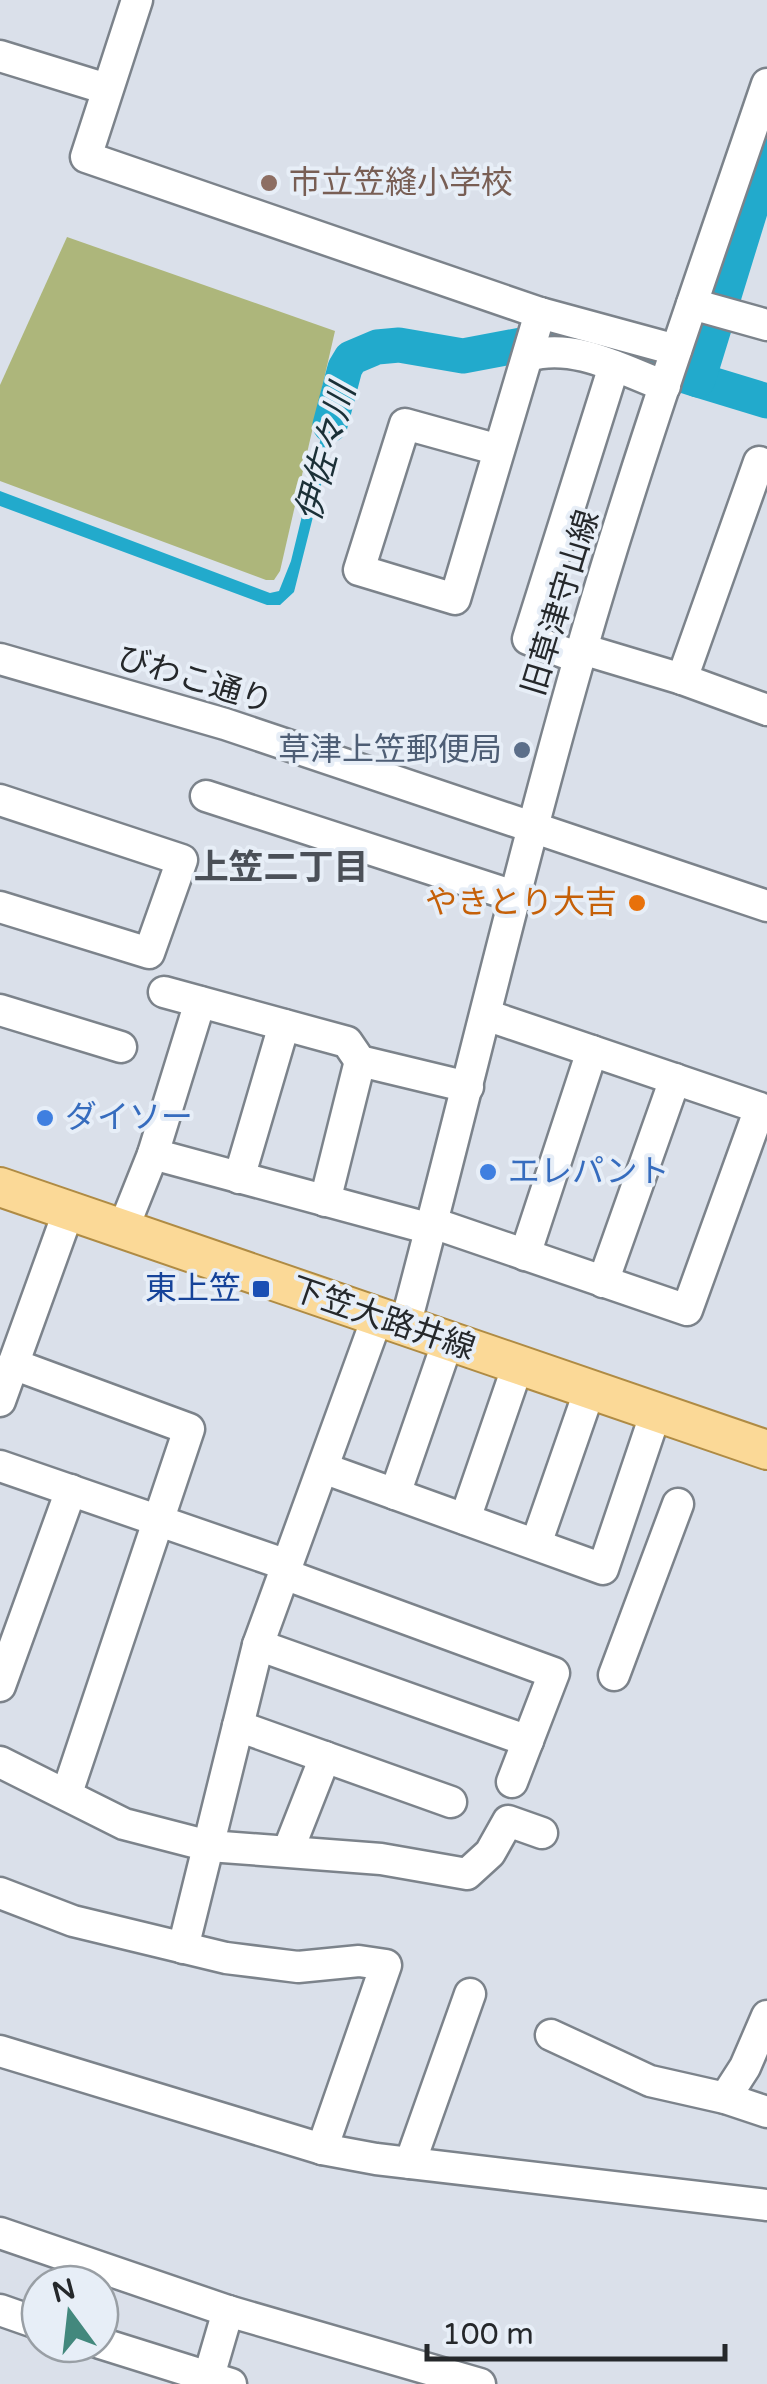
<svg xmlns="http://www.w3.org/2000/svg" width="767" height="2384" font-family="'Varela Round','Noto Sans JP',sans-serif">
<rect width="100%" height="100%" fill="#dae0ea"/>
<polygon fill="#adb67b" points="67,237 335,331 280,571 274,580 266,580 0,481 0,385"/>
<polygon fill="#2ac" points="335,380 347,382 294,592 280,605 267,605 0,506 0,491 270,593 279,591 291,561"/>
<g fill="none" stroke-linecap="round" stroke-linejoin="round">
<g stroke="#2ac" stroke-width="35">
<polyline points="698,380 767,401"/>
<polyline points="330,425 345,368 351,358 377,347 399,345 463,356 563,337 698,380 767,156"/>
</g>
<defs>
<g id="minor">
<polyline points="137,0 86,157 540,313 676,350"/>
<polyline points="0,56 107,89"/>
<polyline points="692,304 767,325"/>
<path d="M528 356C574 342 622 370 665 386"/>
<polyline points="499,450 405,424 359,570 455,599 540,313"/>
<polyline points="582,649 682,679 767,710"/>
<polyline points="579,658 528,639 614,366"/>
<polyline points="0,659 225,724 767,906"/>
<polyline points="682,679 759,462 767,465"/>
<polyline points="206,796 514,896"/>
<polyline points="0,800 182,860 149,953 0,907"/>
<polyline points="164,992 347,1042 360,1061 468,1087"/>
<polyline points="0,1010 121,1047"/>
<polyline points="153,1154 431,1229"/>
<polyline points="239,1178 284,1025"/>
<polyline points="325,1201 360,1061"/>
<polyline points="433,1223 687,1310 760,1108 486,1015"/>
<polyline points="123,1229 153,1154 200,1002"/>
<polyline points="525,1255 592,1051"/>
<polyline points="603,1282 675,1079"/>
<path d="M405 1326C465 1101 517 875 581 652 636 461 703 272 767 84"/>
<polyline points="13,1364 189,1429 67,1793"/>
<polyline points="0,1401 69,1210"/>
<polyline points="0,1466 287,1565"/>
<polyline points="323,1468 603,1569 656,1412"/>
<polyline points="395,1494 448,1341"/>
<polyline points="465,1519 518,1365"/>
<polyline points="536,1544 590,1389"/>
<polyline points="284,1574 554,1673 512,1782"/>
<polyline points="258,1645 528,1741"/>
<polyline points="614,1675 678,1504"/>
<polyline points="0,1686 71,1490"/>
<polyline points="238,1726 451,1802"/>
<polyline points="0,1762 124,1824 209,1846 381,1859 467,1874 490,1853 508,1821 542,1833"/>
<polyline points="288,1851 325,1757"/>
<polyline points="0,1893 73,1921 226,1958 298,1967 359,1961 386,1965 322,2149"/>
<polyline points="183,1948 258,1645 377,1318"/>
<polyline points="551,2035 650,2081 725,2098 767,2112"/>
<polyline points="0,2051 322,2149 376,2159 767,2205"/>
<polyline points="725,2098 745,2067 767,2016"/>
<polyline points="410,2163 470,1994"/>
<polyline points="0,2233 228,2311 480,2384"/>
<polyline points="0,2310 40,2324"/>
<polyline points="100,2343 231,2384"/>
<polyline points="209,2376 228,2311"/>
</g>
<polyline id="major" points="0,1187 767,1450"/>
</defs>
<use href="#minor" stroke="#7c838b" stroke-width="35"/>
<use href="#major" stroke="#af8b44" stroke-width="42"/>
<use href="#minor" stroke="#fff" stroke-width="30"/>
<use href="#major" stroke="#fbd997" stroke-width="38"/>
</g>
<circle fill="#8d6e63" stroke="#e7eef7" stroke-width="4" cx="269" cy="183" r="10"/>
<circle fill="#5c6f8a" stroke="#e7eef7" stroke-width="4" cx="522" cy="750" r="10"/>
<circle fill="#e8710a" stroke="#e7eef7" stroke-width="4" cx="637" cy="903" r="10"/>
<g fill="#3f7fe0" stroke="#e7eef7" stroke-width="4">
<circle cx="45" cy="1118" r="10"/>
<circle cx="488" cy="1172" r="10"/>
</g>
<rect fill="#1a4fb4" stroke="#e7eef7" stroke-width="4" x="251" y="1279" width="20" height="20" rx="5"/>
<g text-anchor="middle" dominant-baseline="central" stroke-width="8" stroke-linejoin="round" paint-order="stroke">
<g font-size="32" fill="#785e54" stroke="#e7eef7" text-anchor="start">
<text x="289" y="183">市立笠縫小学校</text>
</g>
<g font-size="32" fill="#25282b" stroke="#e7eef7">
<text transform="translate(561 603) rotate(-73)">旧草津守山線</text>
<text transform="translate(195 680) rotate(17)">びわこ通り</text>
<text transform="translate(383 1319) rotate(19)">下笠大路井線</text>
</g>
<g font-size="32" fill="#4e5e75" stroke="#e7eef7" text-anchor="end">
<text x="502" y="750">草津上笠郵便局</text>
</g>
<g font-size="32" fill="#c56008" stroke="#e7eef7" text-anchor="end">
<text x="617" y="903">やきとり大吉</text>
</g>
<g font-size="32" fill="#366cbe" stroke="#e7eef7" text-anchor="start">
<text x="65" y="1118">ダイソー</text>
<text x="508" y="1172">エレパント</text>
</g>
<g font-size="32" fill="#164399" stroke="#e7eef7" text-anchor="end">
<text x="241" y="1289">東上笠</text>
</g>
<g font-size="35" font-style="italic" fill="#1b3037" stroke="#e7eef7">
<text transform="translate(326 453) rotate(-75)">伊佐々川</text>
</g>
<g font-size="35" font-weight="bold" fill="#4b5058" stroke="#e7eef7">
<text x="281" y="868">上笠二丁目</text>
</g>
</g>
<g transform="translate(70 2314) rotate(345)"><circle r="48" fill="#e7eef7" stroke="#999fa5" stroke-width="2.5"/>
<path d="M0-8L18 38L0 25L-18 38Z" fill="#43887d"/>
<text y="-15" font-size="28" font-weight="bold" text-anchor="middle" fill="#25282b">N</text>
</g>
<path d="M427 2344v15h298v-15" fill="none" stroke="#25282b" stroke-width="5"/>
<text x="442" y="2344" font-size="30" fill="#25282b" stroke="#e7eef7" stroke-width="8" paint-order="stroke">100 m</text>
</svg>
